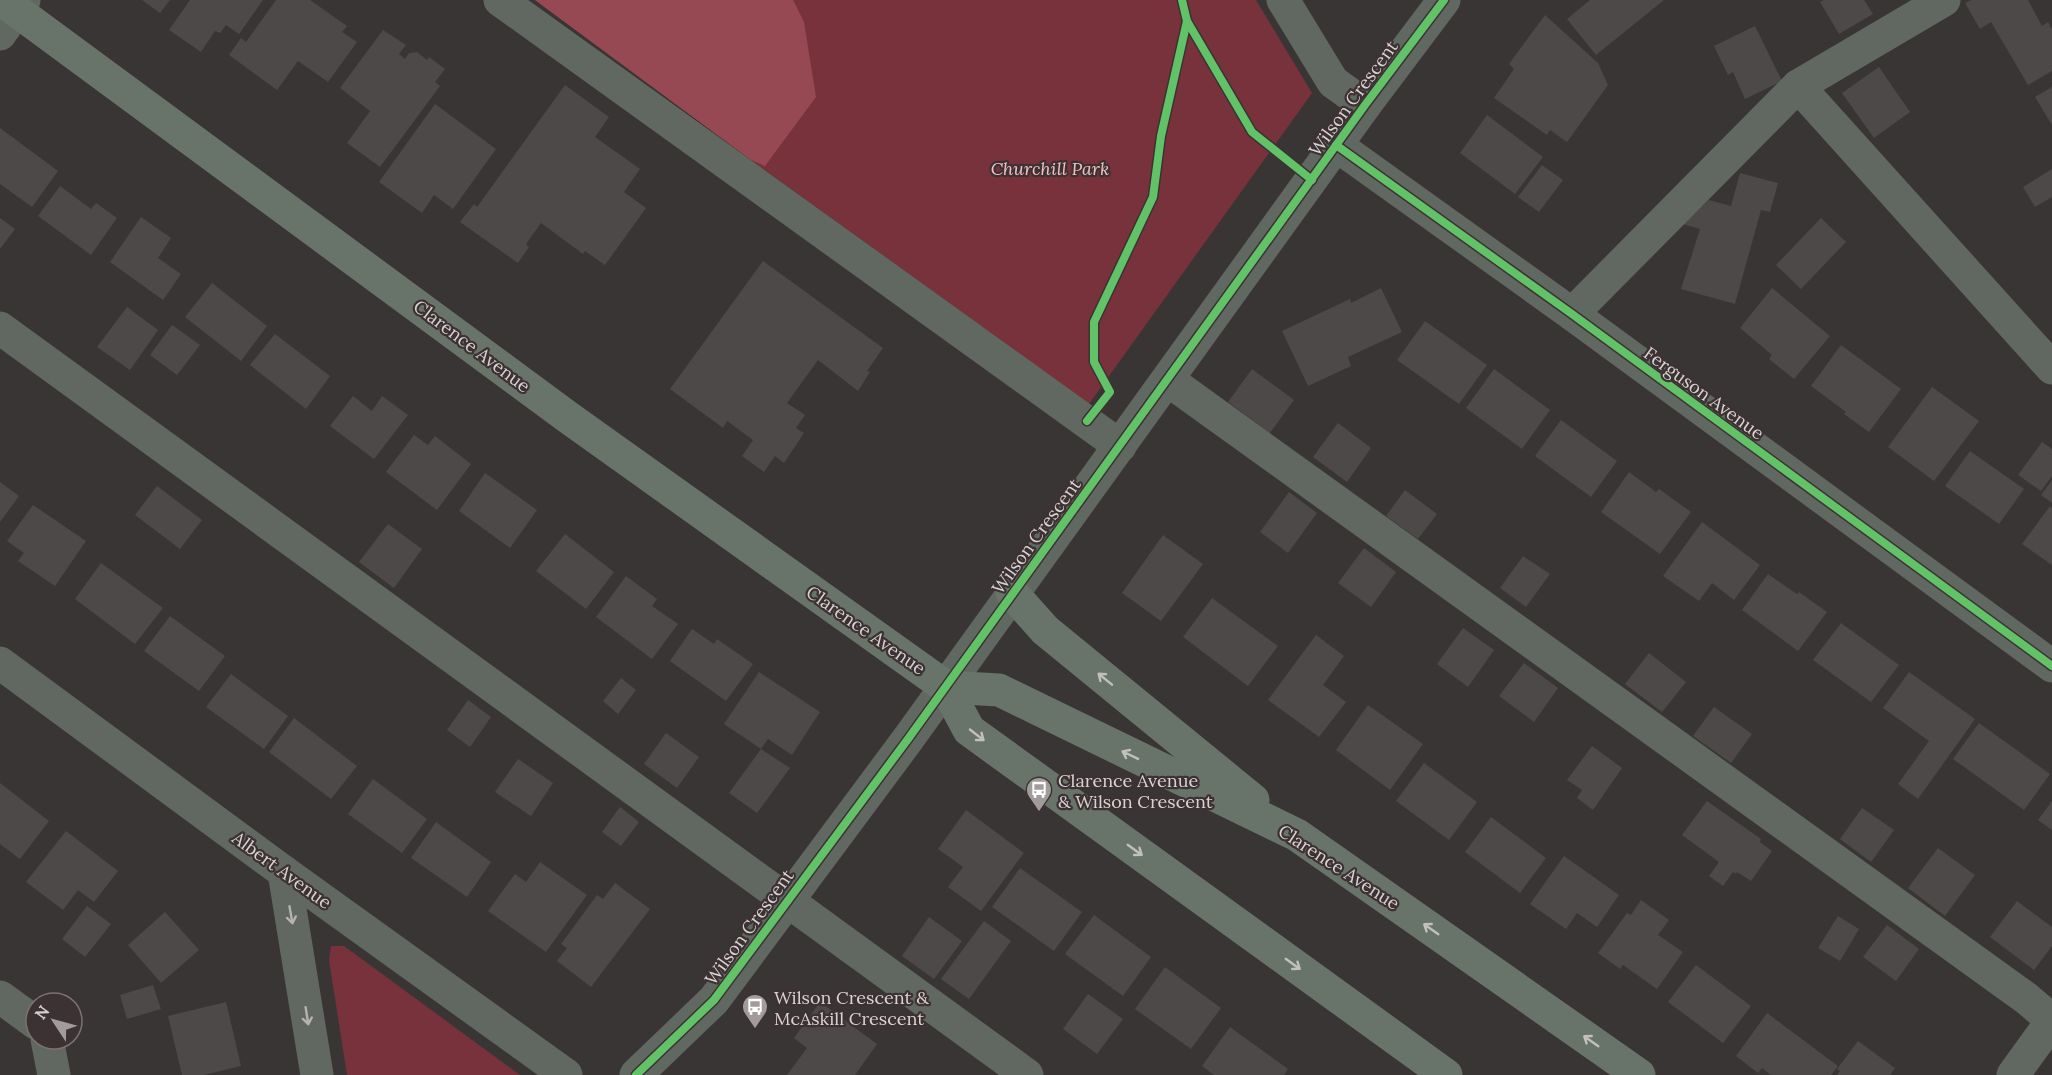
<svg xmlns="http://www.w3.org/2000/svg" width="2052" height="1075" font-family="Lora,serif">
<rect width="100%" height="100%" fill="#3a3535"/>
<g fill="#77323b">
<polygon points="535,0 1256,0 1312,93 1089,404 751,160"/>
<polygon points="331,946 344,946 520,1075 347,1075 329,960"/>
</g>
<polygon fill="#964952" points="535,0 793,0 804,22 816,97 765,166 751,160"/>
<g fill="#4d4949">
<polygon points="142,0 170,0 160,13"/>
<polygon points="190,0 263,0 239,34 226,25 220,33 215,31 201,52 169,30"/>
<polygon points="276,0 310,0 347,26 342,32 357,42 328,82 298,61 277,90 229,55 241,38 246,42"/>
<polygon points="1590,0 1664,0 1596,55 1567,19"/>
<polygon points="1824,0 1864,0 1873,14 1839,34 1820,2"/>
<polygon points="1971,0 2028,0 2042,26 2048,22 2052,29 2052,71 2028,85 1991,22 1980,29 1965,3"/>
<polygon points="1545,15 1598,63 1608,85 1567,142 1550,130 1547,135 1494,98 1514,69 1509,64"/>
<polygon points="1755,26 1782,81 1745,99 1733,72 1728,75 1714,46"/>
<polygon points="383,30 406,45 399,54 405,59 409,53 417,52 427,60 429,57 445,69 435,82 440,86 380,167 347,143 370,111 340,88"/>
<polygon points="1879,67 1910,112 1874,138 1842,93"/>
<polygon points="565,85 609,117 595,137 640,169 624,192 646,208 605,265 585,251 583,254 541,223 526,244 529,247 518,263 460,222 474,204 477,207"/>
<polygon points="2052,87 2052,125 2035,97"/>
<polygon points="435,104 496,149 453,209 434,195 422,213 379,182"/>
<polygon points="1487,115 1543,157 1515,194 1460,153"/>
<polygon points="0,128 58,171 32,207 0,184"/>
<polygon points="1542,165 1563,180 1539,212 1518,197"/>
<polygon points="2052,169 2052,197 2035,207 2023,187"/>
<polygon points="1740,173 1778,183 1770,212 1761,210 1735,304 1681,289 1700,229 1683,224 1709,200 1731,206"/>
<polygon points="60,186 91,209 96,203 117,218 91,255 38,216"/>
<polygon points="141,217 171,238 158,258 181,274 163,300 110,262"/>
<polygon points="0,218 15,229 0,249"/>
<polygon points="1821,218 1846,242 1801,289 1776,265"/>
<polygon points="763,261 883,348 867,371 870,372 858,391 818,360 787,403 805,415 796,428 804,433 784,463 775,456 764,472 742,456 753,440 727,421 723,428 670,389"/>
<polygon points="212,283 267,326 241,361 185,317"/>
<polygon points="1381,288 1402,332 1348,357 1351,366 1308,386 1282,331 1350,299 1351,303"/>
<polygon points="1772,288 1830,336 1794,379 1769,359 1772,355 1740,328"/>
<polygon points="127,307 158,330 130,370 97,347"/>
<polygon points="1425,321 1487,365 1459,404 1397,360"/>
<polygon points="172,325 200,345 177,375 150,355"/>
<polygon points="275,334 330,376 306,409 250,365"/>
<polygon points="1841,345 1901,389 1869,432 1844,414 1846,412 1811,386"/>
<polygon points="1252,369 1294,400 1270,433 1228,402"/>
<polygon points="1494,369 1550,410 1522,449 1466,408"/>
<polygon points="1932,387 1979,421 1934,481 1888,447"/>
<polygon points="353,396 372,411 382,396 408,415 374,459 330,426"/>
<polygon points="1561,420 1617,461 1591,497 1535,456"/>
<polygon points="1338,423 1371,448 1347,482 1313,457"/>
<polygon points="414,435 428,445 435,436 471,464 437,510 386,472"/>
<polygon points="2042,442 2052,449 2052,476 2041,491 2018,475"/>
<polygon points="1970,451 2024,489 1999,524 1945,486"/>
<polygon points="1629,472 1656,492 1659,489 1691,512 1660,554 1601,512"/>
<polygon points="485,473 537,510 510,548 459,511"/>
<polygon points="2052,480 2052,503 2041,495"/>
<polygon points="0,482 19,496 0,522"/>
<polygon points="157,486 202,520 180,549 135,515"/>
<polygon points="1405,490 1437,514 1418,539 1386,516"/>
<polygon points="1289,492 1317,513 1288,553 1260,532"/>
<polygon points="33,505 86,541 55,586 18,561 24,553 7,541"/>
<polygon points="2050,506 2052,508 2052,565 2022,544"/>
<polygon points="1702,522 1760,565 1734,600 1712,583 1699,601 1663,576"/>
<polygon points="388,524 422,549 394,588 359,562"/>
<polygon points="565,534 614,572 586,609 536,571"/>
<polygon points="1163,535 1203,564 1161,621 1122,593"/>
<polygon points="1364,548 1396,572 1371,607 1338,583"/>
<polygon points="1523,556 1550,574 1526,607 1500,588"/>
<polygon points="101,563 163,608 135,644 75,599"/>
<polygon points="1768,574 1797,594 1799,592 1827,612 1798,651 1742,610"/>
<polygon points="626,576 657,599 652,606 678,624 652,659 596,617"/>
<polygon points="1212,598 1278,646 1248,686 1183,637"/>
<polygon points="170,616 225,656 199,691 144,651"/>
<polygon points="1841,623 1899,665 1871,702 1813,660"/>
<polygon points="1463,628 1494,650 1468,687 1437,664"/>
<polygon points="692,629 714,644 717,639 753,664 726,701 670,661"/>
<polygon points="1316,635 1344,656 1323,685 1346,702 1319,737 1268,700"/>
<polygon points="1649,653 1686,682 1662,712 1625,684"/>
<polygon points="1524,663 1558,688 1534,722 1499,696"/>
<polygon points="759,672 820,712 792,755 768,739 761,749 724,724"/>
<polygon points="1909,672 1975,719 1918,799 1898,784 1929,741 1883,708"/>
<polygon points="231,674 288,716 264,749 206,707"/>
<polygon points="621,678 636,690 618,714 603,701"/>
<polygon points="468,700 491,717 470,747 447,730"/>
<polygon points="1368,705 1423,744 1390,790 1336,750"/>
<polygon points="1714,707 1752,734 1731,763 1693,736"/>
<polygon points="294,718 357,766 331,799 269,752"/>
<polygon points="1979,723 2050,774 2024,810 1953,759"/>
<polygon points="666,733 699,757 677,788 644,764"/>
<polygon points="1592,746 1622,768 1593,810 1577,798 1582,790 1567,780"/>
<polygon points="761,749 790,768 757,813 729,793"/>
<polygon points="518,759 553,783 531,816 495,792"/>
<polygon points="1424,763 1477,802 1449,840 1396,801"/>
<polygon points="373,779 427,819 402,853 348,814"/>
<polygon points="0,783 49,821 20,859 0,844"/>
<polygon points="1707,801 1761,839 1760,842 1772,851 1751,881 1737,872 1736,874 1733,872 1723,886 1709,876 1719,862 1682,835"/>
<polygon points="2052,801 2052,830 2038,820"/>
<polygon points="620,807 639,822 621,846 602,832"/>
<polygon points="1862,808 1894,830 1871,862 1840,839"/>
<polygon points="966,810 1024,853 981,911 948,887 963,867 938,849"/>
<polygon points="1491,817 1546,858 1520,893 1465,852"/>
<polygon points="436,822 491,862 467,897 411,858"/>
<polygon points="66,831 118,871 94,902 78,890 63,910 26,882"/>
<polygon points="1938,848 1975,875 1945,916 1908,888"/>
<polygon points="1564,856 1619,895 1597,927 1577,913 1566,929 1530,904"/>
<polygon points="540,862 587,895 546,952 488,911 515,874 526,882"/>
<polygon points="1020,868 1082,912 1054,951 992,907"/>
<polygon points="615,883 650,909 591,987 557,961 567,948 561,944 597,895 603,899"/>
<polygon points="1641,900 1669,920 1658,935 1683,952 1657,989 1623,965 1620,969 1598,953 1627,913 1631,915"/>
<polygon points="2017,901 2052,927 2052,946 2034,970 1990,937"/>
<polygon points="87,906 111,924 85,957 62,939"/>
<polygon points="165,912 199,950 161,983 128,945"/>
<polygon points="1094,915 1151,957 1123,996 1065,954"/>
<polygon points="1838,916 1859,929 1840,961 1818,948"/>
<polygon points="929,917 962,941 934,979 902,956"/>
<polygon points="984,921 1011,941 969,999 941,979"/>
<polygon points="1887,925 1919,949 1896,981 1863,957"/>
<polygon points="1696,965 1751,1006 1723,1043 1668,1002"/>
<polygon points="1165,967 1221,1008 1191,1049 1135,1009"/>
<polygon points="153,985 161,1009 127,1019 120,995"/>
<polygon points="1088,994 1123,1019 1097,1054 1063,1029"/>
<polygon points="226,1002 241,1066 204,1075 182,1075 168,1016"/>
<polygon points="820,1002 877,1044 855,1075 787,1075 807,1048 794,1038"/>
<polygon points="1767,1013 1838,1066 1831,1075 1771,1075 1762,1068 1758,1073 1736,1056"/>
<polygon points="1230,1027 1288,1069 1284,1075 1214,1075 1202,1066"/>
<polygon points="1858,1041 1895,1068 1890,1075 1837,1075 1840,1071 1837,1069"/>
</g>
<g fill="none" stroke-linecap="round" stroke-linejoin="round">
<g stroke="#606861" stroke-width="33">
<polyline points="500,0 1120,446"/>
<polyline points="1283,0 1333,82 1365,105"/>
<polyline points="0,34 24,0"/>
<polyline points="1798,86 2052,368"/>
<polyline points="1336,145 1572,314 2052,666"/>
<polyline points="1572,314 1798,86 1944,0"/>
<polyline points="0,328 1027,1075"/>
<polyline points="1168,380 2026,998 2052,1020"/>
<polyline points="0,663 284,872 566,1075"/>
<polyline points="284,872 317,1075"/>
<polyline points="0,997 36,1023"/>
<polyline points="47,1039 54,1075"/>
<polyline points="636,1075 714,1000 908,739 1365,105 1444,0"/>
<polyline points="2013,1075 2052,1021"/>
</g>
<g stroke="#687469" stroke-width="33">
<polyline points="2,0 569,418 946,687 969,730 1446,1075"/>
<polyline points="1012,593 1045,630 1253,800"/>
<polyline points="946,687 999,690 1297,835 1639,1075"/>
</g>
<defs>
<g id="cycleway">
<polyline points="1187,21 1252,132 1312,180"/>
<polyline points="1336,145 1572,314 2052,666"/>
<polyline points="1087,421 1110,392 1094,362 1094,322 1153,197 1161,136 1187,21 1182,0"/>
<polyline points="636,1075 714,1000 908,739 1365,105 1444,0"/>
</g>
</defs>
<use href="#cycleway" stroke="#3d3233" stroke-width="11"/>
<use href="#cycleway" stroke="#61c268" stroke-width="8"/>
</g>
<defs><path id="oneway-shaft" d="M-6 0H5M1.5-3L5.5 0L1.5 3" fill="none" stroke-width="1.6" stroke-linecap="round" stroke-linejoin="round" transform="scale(1.5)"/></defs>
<g stroke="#c2bfbe">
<use href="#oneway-shaft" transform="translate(1105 679) rotate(-141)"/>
<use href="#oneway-shaft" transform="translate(977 735) rotate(38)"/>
<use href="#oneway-shaft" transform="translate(1130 755) rotate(-154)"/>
<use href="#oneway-shaft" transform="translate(1135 850) rotate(36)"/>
<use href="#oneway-shaft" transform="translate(1431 929) rotate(-145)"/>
<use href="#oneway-shaft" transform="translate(1293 964) rotate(36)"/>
<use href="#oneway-shaft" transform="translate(1591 1041) rotate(-145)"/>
</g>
<g stroke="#b5b2b1">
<use href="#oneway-shaft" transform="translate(291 915) rotate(80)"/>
<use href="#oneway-shaft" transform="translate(307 1016) rotate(81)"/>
</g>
<defs>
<symbol id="bus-pin" viewBox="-11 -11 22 30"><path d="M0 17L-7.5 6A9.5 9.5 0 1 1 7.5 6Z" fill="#a19b9c" stroke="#3d3233"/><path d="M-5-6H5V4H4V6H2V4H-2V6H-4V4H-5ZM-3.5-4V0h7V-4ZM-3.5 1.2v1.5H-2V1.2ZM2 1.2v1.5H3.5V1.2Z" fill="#fff"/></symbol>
</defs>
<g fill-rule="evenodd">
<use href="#bus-pin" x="1024" y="775" width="30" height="40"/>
<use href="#bus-pin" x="740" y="992" width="30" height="40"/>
</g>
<g text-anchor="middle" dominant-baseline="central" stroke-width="4.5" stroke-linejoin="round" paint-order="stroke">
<g font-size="18" fill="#d9d2d3" stroke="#3d3233">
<text transform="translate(1353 98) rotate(-54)">Wilson Crescent</text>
<text transform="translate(472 346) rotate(37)">Clarence Avenue</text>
<text transform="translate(1704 393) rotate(36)">Ferguson Avenue</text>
<text transform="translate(1036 536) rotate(-54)">Wilson Crescent</text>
<text transform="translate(866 630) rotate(35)">Clarence Avenue</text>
<text transform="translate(1339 867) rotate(33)">Clarence Avenue</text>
<text transform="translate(282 870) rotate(36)">Albert Avenue</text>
<text transform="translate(749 927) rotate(-54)">Wilson Crescent</text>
</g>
<g font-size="18" font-style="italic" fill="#f3c0c2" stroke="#3d3233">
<text x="1050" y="168">Churchill Park</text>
</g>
<g font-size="18" fill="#d9d2d3" stroke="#3d3233" text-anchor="start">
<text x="1058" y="780">Clarence Avenue<tspan x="1058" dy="21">&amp; Wilson Crescent</tspan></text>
<text x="774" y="997">Wilson Crescent &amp;<tspan x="774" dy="21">McAskill Crescent</tspan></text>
</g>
</g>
<g transform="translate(54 1021) rotate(306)"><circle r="28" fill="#3d3233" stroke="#7b7273" stroke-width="1.5"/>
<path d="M0-4.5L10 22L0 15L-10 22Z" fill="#a19b9c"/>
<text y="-9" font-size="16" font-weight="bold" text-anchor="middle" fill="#d9d2d3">N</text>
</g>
</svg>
